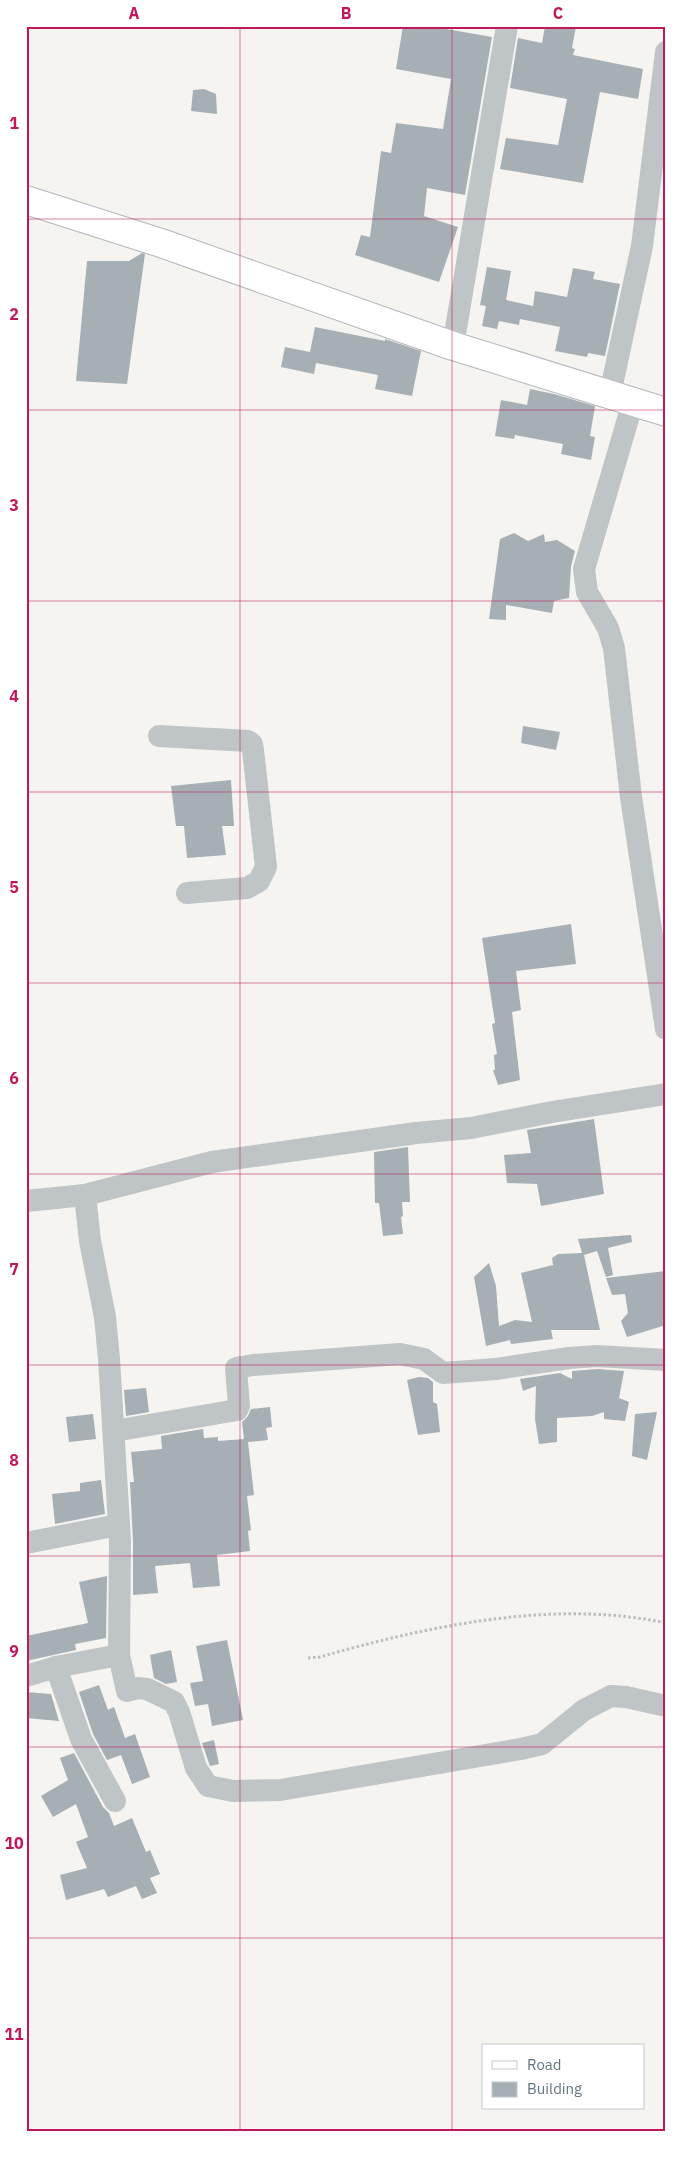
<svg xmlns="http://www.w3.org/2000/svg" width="692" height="2157" font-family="'IBM Plex Sans',sans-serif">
<rect width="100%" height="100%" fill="#f5f4f0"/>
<g fill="#a6afb4">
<polygon points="403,26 429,26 492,37 465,195 427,188 424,216 458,227 439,282 355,255 361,235 370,237 381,151 391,153 396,123 443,129 451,79 396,69"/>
<polygon points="545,26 576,26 572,48 575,49 573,55 643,69 638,99 600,92 583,183 500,169 506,138 558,145 567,99 510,88 518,38 542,43"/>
<polygon points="204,89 216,94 217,114 191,111 193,90"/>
<polygon points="142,253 145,254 127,384 76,381 87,261 129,261"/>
<polygon points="487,267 511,271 506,300 533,306 535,291 567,297 573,268 595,272 593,279 620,284 605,356 588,353 587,357 555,351 560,327 520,319 519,325 499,321 497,329 482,326 486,306 480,305"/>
<polygon points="315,327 385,341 385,339 421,351 412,396 375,389 378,375 316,363 314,374 281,367 285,347 310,352"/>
<polygon points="530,389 554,394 595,406 590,436 595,437 591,460 561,454 563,444 515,435 514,439 495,436 501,400 527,405"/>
<polygon points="514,533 528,541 544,534 545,542 557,540 575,551 571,566 569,598 554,601 552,613 506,605 506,620 489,619 500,539"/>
<polygon points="523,726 560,732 556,750 521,743"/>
<polygon points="231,780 234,826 222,826 226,855 187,858 184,826 176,826 171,786"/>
<polygon points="571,924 576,964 516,971 521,1010 512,1012 520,1080 498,1085 493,1070 495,1070 494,1055 497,1054 492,1024 495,1023 482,938"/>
<polygon points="594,1119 604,1194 541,1206 537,1184 507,1183 504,1155 531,1153 527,1130"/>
<polygon points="408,1147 410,1202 402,1202 403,1216 401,1217 403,1234 383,1236 379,1203 375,1203 374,1152"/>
<polygon points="631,1235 632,1242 608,1248 613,1275 606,1277 597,1251 584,1255 600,1330 551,1330 553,1339 511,1344 510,1340 486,1346 474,1277 489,1263 496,1286 499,1326 515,1320 532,1322 521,1273 553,1265 552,1258 558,1254 582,1253 578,1239"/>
<polygon points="666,1271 666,1325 627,1337 621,1321 628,1313 625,1294 612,1295 606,1278"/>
<polygon points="598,1369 624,1371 619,1398 629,1402 625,1421 604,1419 604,1412 592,1416 557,1418 557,1442 539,1444 535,1419 536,1386 523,1391 520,1379 560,1373 572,1379 572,1371"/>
<polygon points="419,1377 428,1378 433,1382 433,1402 437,1404 440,1432 418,1435 407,1380"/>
<polygon points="146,1388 149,1412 126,1416 124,1390"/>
<polygon points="270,1407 272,1427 266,1428 268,1440 248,1442 254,1495 247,1496 251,1530 248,1531 250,1551 217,1555 220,1586 193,1588 190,1563 155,1566 158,1593 133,1595 133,1541 130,1482 134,1482 131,1452 162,1449 161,1436 203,1429 204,1438 218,1437 218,1441 244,1439 242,1422 248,1416 251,1409"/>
<polygon points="657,1412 647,1460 632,1456 635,1414"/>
<polygon points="93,1414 96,1439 69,1442 66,1417"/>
<polygon points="101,1480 105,1514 55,1524 52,1494 80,1491 80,1483"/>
<polygon points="107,1576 106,1638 75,1644 76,1650 26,1661 26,1636 88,1623 79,1582"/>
<polygon points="227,1640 243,1720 212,1726 208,1704 195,1706 190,1683 203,1681 196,1646"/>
<polygon points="171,1650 177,1682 166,1684 154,1678 150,1655"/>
<polygon points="99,1685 108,1710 114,1707 125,1738 135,1734 150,1777 132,1784 121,1755 107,1760 93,1734 79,1692"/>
<polygon points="26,1692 51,1694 59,1721 26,1718"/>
<polygon points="214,1740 219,1764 210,1766 202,1743"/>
<polygon points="74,1753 103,1807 109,1813 114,1826 132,1818 146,1852 150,1850 160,1874 150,1878 157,1893 142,1899 136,1886 108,1897 104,1889 66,1900 60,1875 87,1868 76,1842 88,1837 76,1804 53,1817 41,1796 68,1780 60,1758"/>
</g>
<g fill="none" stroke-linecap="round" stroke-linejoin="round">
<defs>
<polyline id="major" points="26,200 161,243 453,346 666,412"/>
</defs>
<use href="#major" stroke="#b2b7ba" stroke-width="30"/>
<path stroke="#bbbdbf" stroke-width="3" stroke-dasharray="2.5 2.5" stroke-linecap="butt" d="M308 1658 320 1657C428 1626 554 1599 666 1623"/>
<g stroke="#bfc4c6" stroke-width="22">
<polyline points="453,346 507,26"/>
<polyline points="610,394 642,246 666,52"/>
<polyline points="633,402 584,569 587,592 608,628 614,648 631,797 666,1029"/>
<polyline points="159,736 248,741 252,744 253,750 266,867 259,881 247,888 187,893"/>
<polyline points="85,1195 90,1241 105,1317 109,1359 120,1541 119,1655 127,1691 138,1688 147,1689 174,1702 179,1712 196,1768 208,1786 233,1791 280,1790 521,1749 542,1744 584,1710 611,1696 626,1697 666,1706"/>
<polyline points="26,1201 85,1195 212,1162 416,1133 471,1128 552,1112 666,1094"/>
<polyline points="114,1431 237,1410 239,1406 236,1368 253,1365 400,1354 424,1359 443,1373 496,1369 569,1358 597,1356 666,1360"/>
<polyline points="26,1543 118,1525"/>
<polyline points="56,1667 81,1739 115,1801"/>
<polyline points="26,1676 56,1667 119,1655"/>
</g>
<use href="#major" stroke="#fff" stroke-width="28"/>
</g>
<path fill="none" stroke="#c2185b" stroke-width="1" stroke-opacity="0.55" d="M240 26V2131M452 26V2131M26 219H666M26 410H666M26 601H666M26 792H666M26 983H666M26 1174H666M26 1365H666M26 1556H666M26 1747H666M26 1938H666"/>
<rect width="692" height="2157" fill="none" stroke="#ffffff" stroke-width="55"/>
<rect x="482" y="2044" width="162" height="65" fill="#ffffff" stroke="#c1c8cd"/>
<rect x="492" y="2061" width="25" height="8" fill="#ffffff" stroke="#c1c8cd"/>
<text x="527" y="2070" font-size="15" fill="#637682">Road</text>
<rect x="492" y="2082" width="25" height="15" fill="#a6afb4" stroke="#c1c8cd"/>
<text x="527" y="2094" font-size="15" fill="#637682">Building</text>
<rect x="28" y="28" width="636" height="2102" fill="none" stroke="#c2185b" stroke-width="2"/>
<g font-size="16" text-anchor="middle" font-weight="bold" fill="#c2185b">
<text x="134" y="19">A</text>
<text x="346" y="19">B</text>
<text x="558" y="19">C</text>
<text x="14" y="129">1</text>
<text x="14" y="320">2</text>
<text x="14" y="511">3</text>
<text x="14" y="702">4</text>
<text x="14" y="893">5</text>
<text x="14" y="1084">6</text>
<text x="14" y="1275">7</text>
<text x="14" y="1466">8</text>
<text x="14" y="1657">9</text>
<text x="14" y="1849">10</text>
<text x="14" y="2040">11</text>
</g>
</svg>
